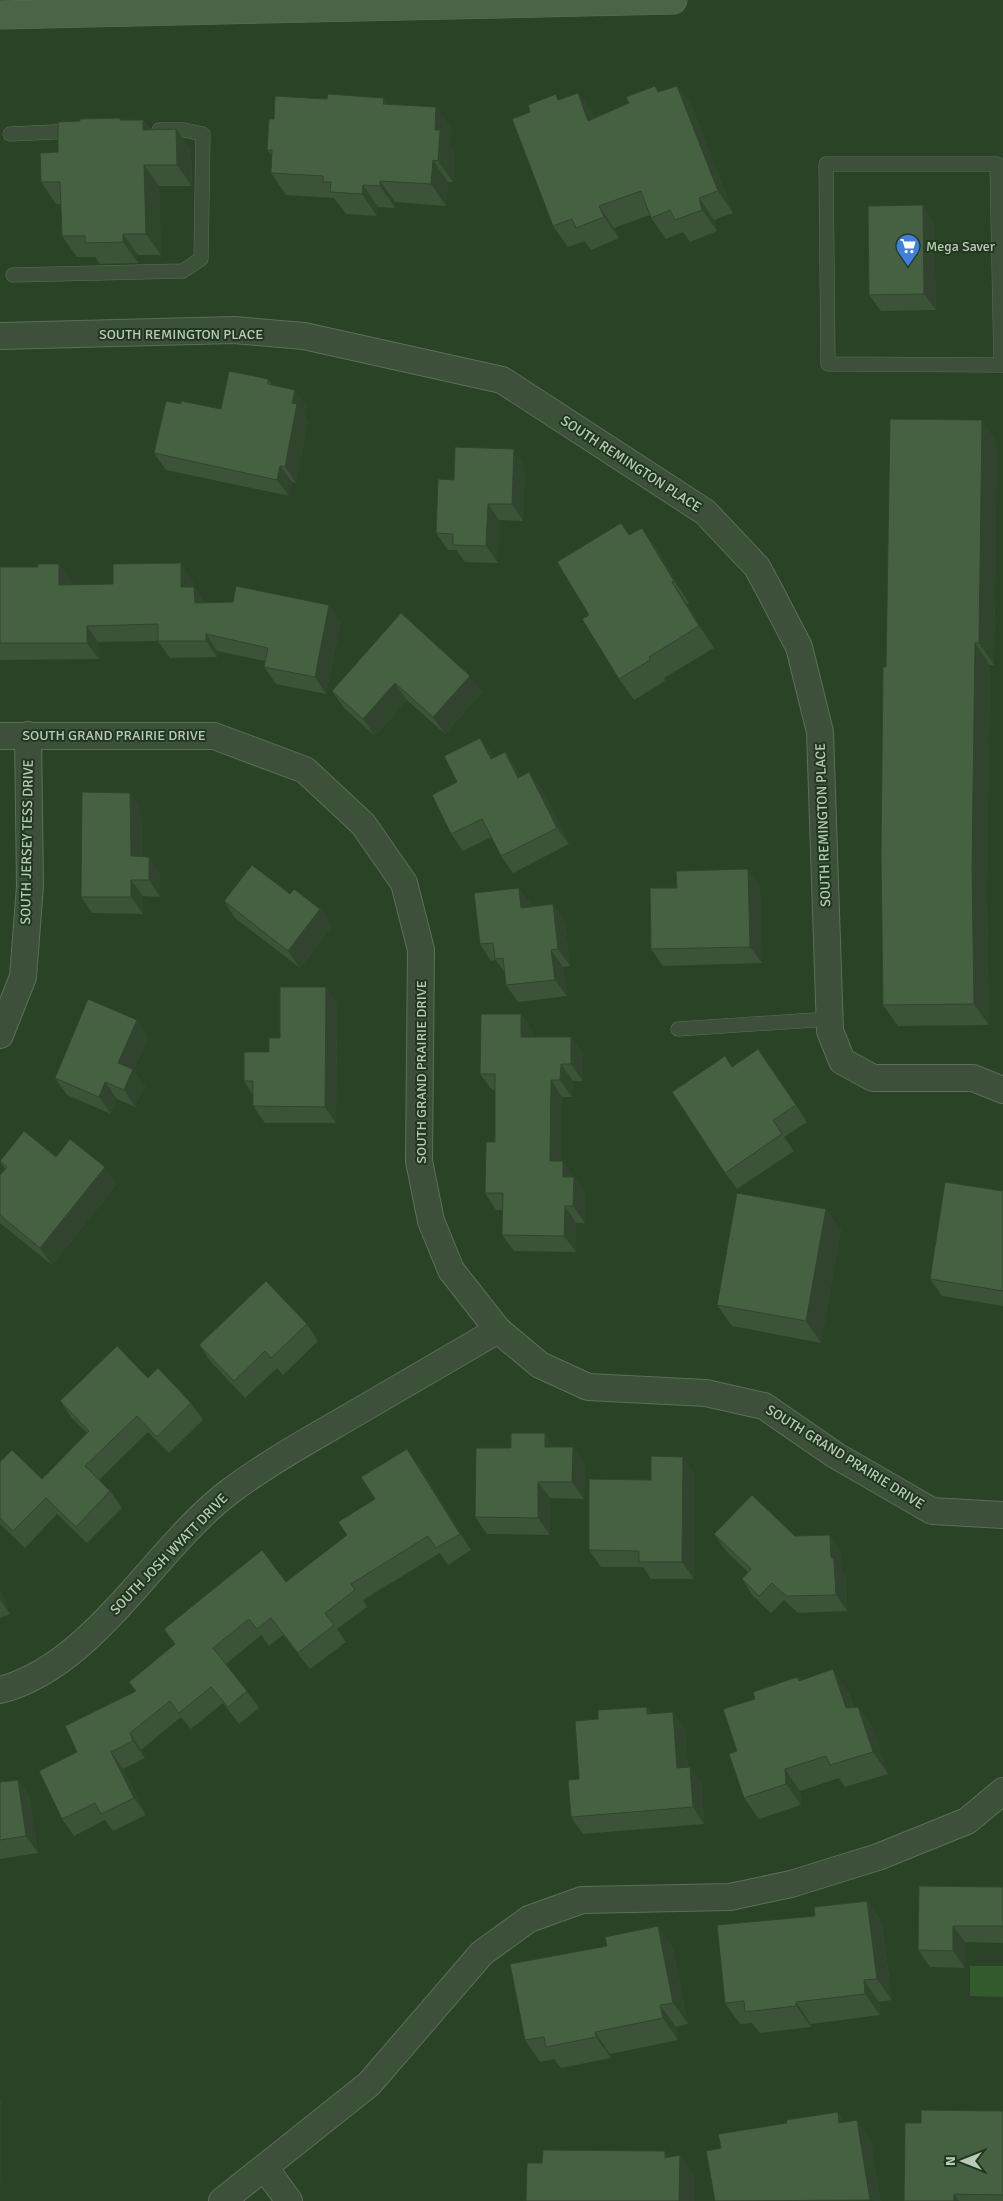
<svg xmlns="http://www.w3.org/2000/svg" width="1003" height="2201" font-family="Signika,sans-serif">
<rect width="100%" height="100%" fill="#2a4226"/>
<polygon fill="#335a2d" points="970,1966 1003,1966 1003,1997 970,1996"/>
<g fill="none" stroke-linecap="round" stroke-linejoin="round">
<defs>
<g id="lane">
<polyline points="10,134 75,131"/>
<polyline points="13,275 183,271 201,259 203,134 184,130 159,130"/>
<polyline points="1001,365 997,164 826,164 828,364 1003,365"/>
<polyline points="678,1029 830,1019"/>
</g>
<g id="street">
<polyline points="0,336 234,330 304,336 502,380 705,512 757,567 771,593 799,647 820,732 830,1031 842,1061 873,1078 973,1078 1003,1090"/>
<polyline points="0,736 214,736 305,770 363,824 404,883 421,950 419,1161 431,1221 451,1270 498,1330 540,1365 588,1387 706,1393 764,1406 835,1455 932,1511 1003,1515"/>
<polyline points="0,1035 23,977 30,886 28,735"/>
<path d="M0 1690C94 1666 154 1549 229 1492 269 1462 311 1439 354 1414 402 1386 450 1358 498 1330"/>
<polyline points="265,2168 289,2201"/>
<polyline points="222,2201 369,2084 482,1953 529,1919 582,1900 730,1897 791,1884 878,1857 967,1821 1003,1791"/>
</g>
<polyline id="secondary" points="0,15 673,0"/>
</defs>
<use href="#lane" stroke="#5b6f58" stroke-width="15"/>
<use href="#street" stroke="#5b6f58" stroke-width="28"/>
<use href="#secondary" stroke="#5b6f58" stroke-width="29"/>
<use href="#lane" stroke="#3d513a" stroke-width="14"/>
<use href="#street" stroke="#3d513a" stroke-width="26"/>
<use href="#secondary" stroke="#4b6448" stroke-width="28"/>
</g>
<g fill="#3c5339">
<polygon points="655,86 659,92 677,86 692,107 733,213 714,220 717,231 690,242 683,232 666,239 651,218 650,215 614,228 619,238 591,250 585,241 568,247 553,226 560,100 578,93 593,114 594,118 629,103"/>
<polygon points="384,98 388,104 436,107 451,128 450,145 455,152 453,182 448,182 446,206 395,202 395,208 378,207 377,216 346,214 334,198 286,195 271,173 272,156 267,150 274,119 327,99"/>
<polygon points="120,118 121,120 143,120 150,129 176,129 191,151 192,186 159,186 161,255 138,255 138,263 100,264 95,257 77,257 62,236 61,204 56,204 41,182 58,152 80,121"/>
<polygon points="934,222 936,310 881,311 869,295"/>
<polygon points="268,379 272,385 307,406 305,416 308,421 296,483 292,482 289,496 166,470 154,453 181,404 221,409"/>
<polygon points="997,442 994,665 990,665 987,891 989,1025 898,1026 883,1005 886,667"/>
<polygon points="525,466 523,521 499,520 498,563 465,562 456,550 448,550 436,533 454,480"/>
<polygon points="630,535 657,549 689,603 687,604 714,648 664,678 665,681 634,700 619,679 589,615"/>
<polygon points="181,563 192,580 193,587 194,587 205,603 341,622 326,694 276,684 264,667 265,661 217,651 217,657 170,658 158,641 98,642 99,659 0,660 0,567 38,567 59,564 71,581 71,585 113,584"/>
<polygon points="401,613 482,692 445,734 407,700 375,736 344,708 332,691"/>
<polygon points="480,738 494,758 505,752 516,769 520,776 541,788 569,844 513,873 501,856 491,837 463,851 451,834 457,782"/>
<polygon points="130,793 141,810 142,857 160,873 160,897 143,896 143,914 92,913 81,897"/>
<polygon points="760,886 762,963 663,966 651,949"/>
<polygon points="519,888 531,904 531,907 565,921 570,966 563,967 567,996 518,1002 506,985 505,973 496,960 491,961 480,944"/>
<polygon points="290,894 320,909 332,926 300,968 235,918 224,901"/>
<polygon points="326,987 337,1004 336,1123 265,1123 253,1106 253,1095 244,1081 269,1052 280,1038"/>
<polygon points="521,1014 533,1031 533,1037 571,1037 583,1053 583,1081 573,1081 572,1097 562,1097 562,1161 563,1161 585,1194 585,1223 576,1223 576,1252 514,1251 502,1235 503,1210 496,1210 485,1193 495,1142 495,1090 492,1090 480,1074"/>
<polygon points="137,1020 148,1037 134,1070 145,1086 135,1107 117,1099 111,1114 67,1095 55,1078"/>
<polygon points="770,1066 807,1122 784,1137 794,1151 737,1189 725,1173 732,1067"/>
<polygon points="0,1162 117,1184 52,1265 0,1223 0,1175 5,1169"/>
<polygon points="1003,1191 1003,1306 942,1296 930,1279"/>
<polygon points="826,1209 841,1230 821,1343 732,1326 717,1305"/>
<polygon points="307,1324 318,1341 283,1375 277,1368 245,1398 211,1362 199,1345"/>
<polygon points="148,1378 191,1403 203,1420 169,1453 148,1432 99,1480 110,1491 122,1508 87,1543 57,1514 25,1548 0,1524 0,1462 42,1479 87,1433 72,1418 60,1401"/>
<polygon points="555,1447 573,1447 585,1464 584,1499 550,1498 550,1535 487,1534 475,1517 511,1448"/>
<polygon points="683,1457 694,1473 694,1579 651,1579 643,1567 601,1567 589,1550"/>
<polygon points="419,1465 471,1550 448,1565 440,1553 363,1600 367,1607 337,1629 346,1642 310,1669 283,1635 269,1646 261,1635 226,1664 247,1691 259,1708 239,1724 223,1703 191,1729 181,1717 141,1750 145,1758 123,1769 146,1815 113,1831 105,1820 74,1836 62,1819 77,1752 136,1692 129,1682 175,1645 164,1629 286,1582 347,1535 375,1499"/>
<polygon points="714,1534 795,1536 841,1551 842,1572 846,1577 847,1611 798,1613 784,1600 771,1613 753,1596 742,1579 748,1572 726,1551"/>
<polygon points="0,1589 10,1614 0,1618"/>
<polygon points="797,1677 800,1680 848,1691 854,1707 858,1707 873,1728 888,1774 845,1787 839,1778 800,1791 801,1805 759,1819 744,1798 737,1751 755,1699"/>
<polygon points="647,1707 652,1714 685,1729 688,1767 690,1767 702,1784 704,1824 583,1834 571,1817 579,1779 598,1719"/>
<polygon points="18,1780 29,1796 38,1853 0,1859 0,1782"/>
<polygon points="1003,1887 1003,1943 965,1942 965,1968 930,1967 918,1950"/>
<polygon points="867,1901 882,1923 892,2000 879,2002 880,2015 811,2024 811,2027 760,2033 752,2023 740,2024 725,2003 815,1916"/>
<polygon points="658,1926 673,1948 688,2024 676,2027 678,2040 610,2054 611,2058 561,2068 554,2059 540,2062 525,2040 607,1946"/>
<polygon points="1003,2111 1003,2201 904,2201 921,2123"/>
</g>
<g fill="#31442e">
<polygon points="677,86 692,107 733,213 718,191"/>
<polygon points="578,93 593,114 603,142 588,121"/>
<polygon points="384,98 399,119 383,104"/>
<polygon points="436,107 451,128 450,145 455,152 453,182 438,161 435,130"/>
<polygon points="143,120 158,141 143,130"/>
<polygon points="176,129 191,151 192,186 177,165"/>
<polygon points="433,160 448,182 446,206 431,184"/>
<polygon points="144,165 159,186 161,255 146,234"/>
<polygon points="380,181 395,202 395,208 380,186"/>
<polygon points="363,185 378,207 377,216 362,194"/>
<polygon points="699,198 714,220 717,231 702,210"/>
<polygon points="923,205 934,222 936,310 924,294"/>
<polygon points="599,206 614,228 619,238 604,217"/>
<polygon points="123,234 138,255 138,263 123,242"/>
<polygon points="295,390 307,406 305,416 308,421 296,483 285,467 292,403"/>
<polygon points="982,420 997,442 994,665 979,643"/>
<polygon points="514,449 525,466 523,521 512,504"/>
<polygon points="280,466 292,482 289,496 277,480"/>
<polygon points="488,504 499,520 498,563 486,546"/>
<polygon points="642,528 657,549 689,603 674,581"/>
<polygon points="181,563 192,580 193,604 181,587"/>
<polygon points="59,564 71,581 71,601 59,585"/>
<polygon points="672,582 687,604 714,648 699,626"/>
<polygon points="194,587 206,604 195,603"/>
<polygon points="329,605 341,622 326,694 315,677"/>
<polygon points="87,626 98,642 99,659 87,643"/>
<polygon points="206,634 217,651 217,657 206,641"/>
<polygon points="975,643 990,665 987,891 989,1025 974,1004 972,869"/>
<polygon points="470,676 482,692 445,734 433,717"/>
<polygon points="395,683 407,700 375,736 363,719"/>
<polygon points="480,738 492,754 503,776 491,759"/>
<polygon points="505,752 516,769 529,794 518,778"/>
<polygon points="529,772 541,788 569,844 557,828"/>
<polygon points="130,793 141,810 142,873 131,856"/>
<polygon points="149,857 160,873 160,897 149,880"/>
<polygon points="748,869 760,886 762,963 750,947"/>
<polygon points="131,880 143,896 143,914 131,897"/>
<polygon points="519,888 531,904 533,925 521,908"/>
<polygon points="553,904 565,921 570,966 558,949"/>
<polygon points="320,909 332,926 300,968 288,951"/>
<polygon points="551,950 563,967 567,996 555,980"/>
<polygon points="326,987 337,1004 336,1123 325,1107"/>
<polygon points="521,1014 533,1031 533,1053 521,1037"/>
<polygon points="137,1020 148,1037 134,1070 145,1086 135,1107 124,1090 118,1063"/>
<polygon points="571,1037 583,1053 583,1081 571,1064"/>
<polygon points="561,1064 573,1081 572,1097 560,1080"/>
<polygon points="551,1080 562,1097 562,1177 550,1161"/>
<polygon points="105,1082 117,1099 111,1114 99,1097"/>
<polygon points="563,1161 585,1194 585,1223 573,1206 563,1177"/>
<polygon points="105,1167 117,1184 52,1265 40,1248"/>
<polygon points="565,1206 576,1223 576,1252 564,1236"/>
<polygon points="826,1209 841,1230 821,1343 806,1321"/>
<polygon points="545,1433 557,1450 545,1447"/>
<polygon points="573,1447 585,1464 584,1499 572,1482"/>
<polygon points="407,1449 419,1465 471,1550 460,1534"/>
<polygon points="683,1457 694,1473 694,1579 682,1562"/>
<polygon points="538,1482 550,1498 550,1535 538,1518"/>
<polygon points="830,1535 841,1551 842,1572 846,1577 847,1611 836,1595 831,1557"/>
<polygon points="0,1589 10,1614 0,1600"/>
<polygon points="833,1669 848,1691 861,1729 846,1708"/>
<polygon points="647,1707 658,1723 647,1714"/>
<polygon points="858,1707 873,1728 888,1774 873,1752"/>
<polygon points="673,1712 685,1729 689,1785 677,1768"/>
<polygon points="130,1733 141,1750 145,1758 133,1741"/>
<polygon points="111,1752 123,1769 146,1815 134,1798"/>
<polygon points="690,1767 702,1784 704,1824 693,1807"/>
<polygon points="785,1769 800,1791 801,1805 786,1784"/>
<polygon points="18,1780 29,1796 38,1853 26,1836"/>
<polygon points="867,1901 882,1923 892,2000 877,1979"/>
<polygon points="658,1926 673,1948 688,2024 673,2003"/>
<polygon points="953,1926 965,1942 965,1968 953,1951"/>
<polygon points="864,1980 879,2002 880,2015 865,1994"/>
<polygon points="796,2002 811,2024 811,2027 796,2006"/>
<polygon points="660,2005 676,2027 678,2040 663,2018"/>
<polygon points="595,2032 610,2054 611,2058 596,2037"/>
<polygon points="0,2099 2,2102 1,2181 0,2180"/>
<polygon points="838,2112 853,2134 839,2123"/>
<polygon points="857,2120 872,2142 881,2201 870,2200"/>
<polygon points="665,2151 680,2173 665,2158"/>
<polygon points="680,2155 695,2176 695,2201 679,2201"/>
<polygon points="954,2194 959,2201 954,2201"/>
</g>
<g fill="#466142" stroke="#31442e">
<polygon points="655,86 658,92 677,86 718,191 699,198 702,210 675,220 670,210 651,218 641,191 599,206 604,217 576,228 572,219 553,226 512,119 530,112 528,105 556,94 558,100 578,93 588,121 629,103 626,97"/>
<polygon points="328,94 384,98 383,104 436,107 435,130 440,130 438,161 433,160 431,184 380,181 380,186 363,185 362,194 330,192 331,182 323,182 323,176 271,173 272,150 267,150 269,119 274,119 275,96 327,99"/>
<polygon points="120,118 120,120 143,120 143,130 176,129 177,165 144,165 146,234 123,234 123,242 85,243 85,236 62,236 60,182 41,182 40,153 58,152 58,122 80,121 80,119"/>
<polygon points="923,205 924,294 869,295 868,206"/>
<polygon points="229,371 268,379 268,384 295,390 292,403 297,404 285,467 280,466 277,480 154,453 166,401 181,404 181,401 221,409"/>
<polygon points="890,419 982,420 979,643 975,643 972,869 974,1004 883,1005 881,853 883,667 886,667"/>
<polygon points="455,447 514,449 512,504 488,504 486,546 453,545 453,534 436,533 438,479 454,480"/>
<polygon points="621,523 629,535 642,528 674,581 672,582 699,626 649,657 650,660 619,679 582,619 589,615 557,562"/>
<polygon points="181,563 181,587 194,587 195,603 233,602 236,586 329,605 315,677 264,667 268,648 206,634 206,641 158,641 158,624 87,626 87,643 0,643 0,567 38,567 38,564 59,564 59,585 113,584 113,564"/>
<polygon points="401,613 470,676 433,717 395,683 363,719 332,691"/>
<polygon points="480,738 491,759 505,752 518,778 529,772 557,828 501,856 482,819 451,834 432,795 457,782 444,756"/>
<polygon points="82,792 130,793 131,856 149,857 149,880 131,880 131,897 81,897"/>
<polygon points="252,865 290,894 294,889 320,909 288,951 224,901"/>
<polygon points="748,869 750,947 651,949 650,888 677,888 676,871"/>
<polygon points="519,888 521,908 553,904 558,949 551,950 555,980 506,985 503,958 495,959 493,943 480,944 474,893"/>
<polygon points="280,987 326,987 325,1107 253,1106 253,1081 244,1081 244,1052 269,1052 269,1038 280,1038"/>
<polygon points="88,999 137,1020 118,1063 133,1069 124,1090 105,1082 99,1097 55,1078"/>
<polygon points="481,1014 521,1014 521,1037 571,1037 571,1064 561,1064 560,1080 551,1080 550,1161 563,1161 563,1177 574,1177 573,1206 565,1206 564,1236 502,1235 503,1193 485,1193 486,1142 495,1142 495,1074 480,1074"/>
<polygon points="758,1049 796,1105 773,1120 782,1134 725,1173 672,1092 725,1056 732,1067"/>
<polygon points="24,1131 56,1157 70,1139 105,1167 40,1248 0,1215 0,1175 7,1167 0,1161"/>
<polygon points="945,1182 1003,1191 1003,1291 930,1279"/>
<polygon points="737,1193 826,1209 806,1321 717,1305"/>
<polygon points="266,1281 307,1324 271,1358 265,1351 234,1381 199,1345"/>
<polygon points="117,1346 148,1378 158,1368 191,1403 157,1437 137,1416 85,1466 110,1491 76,1527 46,1498 13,1531 0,1518 0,1462 12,1450 42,1479 89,1431 60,1401"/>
<polygon points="511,1433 545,1433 545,1447 573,1447 572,1482 538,1482 538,1518 475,1517 476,1448 511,1448"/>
<polygon points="407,1449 460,1534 436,1548 428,1536 351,1584 355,1590 325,1613 334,1625 298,1653 271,1618 257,1629 249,1619 213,1648 247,1691 228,1707 211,1687 179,1713 170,1701 130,1733 133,1741 111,1752 134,1798 101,1814 95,1803 62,1819 39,1771 77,1752 65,1726 136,1691 129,1682 175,1644 164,1629 262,1550 286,1582 347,1535 338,1522 375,1499 361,1477"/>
<polygon points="651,1456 683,1457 682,1562 639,1562 639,1551 589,1550 589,1479 651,1480"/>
<polygon points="752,1495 795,1536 830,1535 831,1557 834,1560 836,1595 786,1596 772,1583 759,1596 742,1579 751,1569 714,1534"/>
<polygon points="833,1669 846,1708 858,1707 873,1752 830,1765 826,1756 785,1769 786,1784 744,1798 729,1754 737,1751 723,1709 755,1699 753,1692 797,1677 799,1681"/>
<polygon points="647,1707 647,1714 673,1712 677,1768 690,1767 693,1807 571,1817 568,1780 579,1779 575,1721 598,1719 598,1710"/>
<polygon points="18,1780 26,1836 0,1840 0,1782"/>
<polygon points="919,1886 1003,1887 1003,1926 953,1926 953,1951 918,1950"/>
<polygon points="867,1901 877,1979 864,1980 865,1994 796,2002 796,2006 745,2012 744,2001 725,2003 717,1925 815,1916 814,1907"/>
<polygon points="658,1926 673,2003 660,2005 663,2018 595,2032 596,2037 546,2047 544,2037 525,2040 510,1964 607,1946 605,1937"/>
<polygon points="921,2110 1003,2111 1003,2195 954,2194 954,2201 904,2201 905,2123 921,2123"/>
<polygon points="838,2112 839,2123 857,2120 870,2200 715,2201 706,2151 721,2148 718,2134 787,2123 786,2120"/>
<polygon points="543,2150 665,2151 665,2158 680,2155 679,2201 526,2201 527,2163 542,2163"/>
</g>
<defs>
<symbol id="supermarket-pin" viewBox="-11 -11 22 30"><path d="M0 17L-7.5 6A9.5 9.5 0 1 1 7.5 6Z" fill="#3f7fe0" stroke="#22371f"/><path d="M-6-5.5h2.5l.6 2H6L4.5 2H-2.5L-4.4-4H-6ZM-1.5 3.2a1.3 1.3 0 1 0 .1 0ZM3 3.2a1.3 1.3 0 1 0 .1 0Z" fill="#fff"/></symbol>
</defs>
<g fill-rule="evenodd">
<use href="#supermarket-pin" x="894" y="232" width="28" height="38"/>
</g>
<g text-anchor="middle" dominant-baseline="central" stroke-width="4" stroke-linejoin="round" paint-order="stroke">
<g font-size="14" fill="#b9cbb7" stroke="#22371f" text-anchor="start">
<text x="926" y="246">Mega Saver</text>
</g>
<g font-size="14" fill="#b9cbb7" stroke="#22371f">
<text x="181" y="334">SOUTH REMINGTON PLACE</text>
<text transform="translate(631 464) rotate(33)">SOUTH REMINGTON PLACE</text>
<text x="114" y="735">SOUTH GRAND PRAIRIE DRIVE</text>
<text transform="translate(823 825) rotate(-92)">SOUTH REMINGTON PLACE</text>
<text transform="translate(27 842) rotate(-89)">SOUTH JERSEY TESS DRIVE</text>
<text transform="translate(421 1072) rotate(-90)">SOUTH GRAND PRAIRIE DRIVE</text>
<text transform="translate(845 1457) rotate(32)">SOUTH GRAND PRAIRIE DRIVE</text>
<text transform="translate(169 1554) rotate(-46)">SOUTH JOSH WYATT DRIVE</text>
</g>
</g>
<g transform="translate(963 2161) rotate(270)" stroke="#22371f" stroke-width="4" paint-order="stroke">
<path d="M0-4L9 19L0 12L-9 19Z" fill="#b9cbb7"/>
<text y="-8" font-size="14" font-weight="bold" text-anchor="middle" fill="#b9cbb7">N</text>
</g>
</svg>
